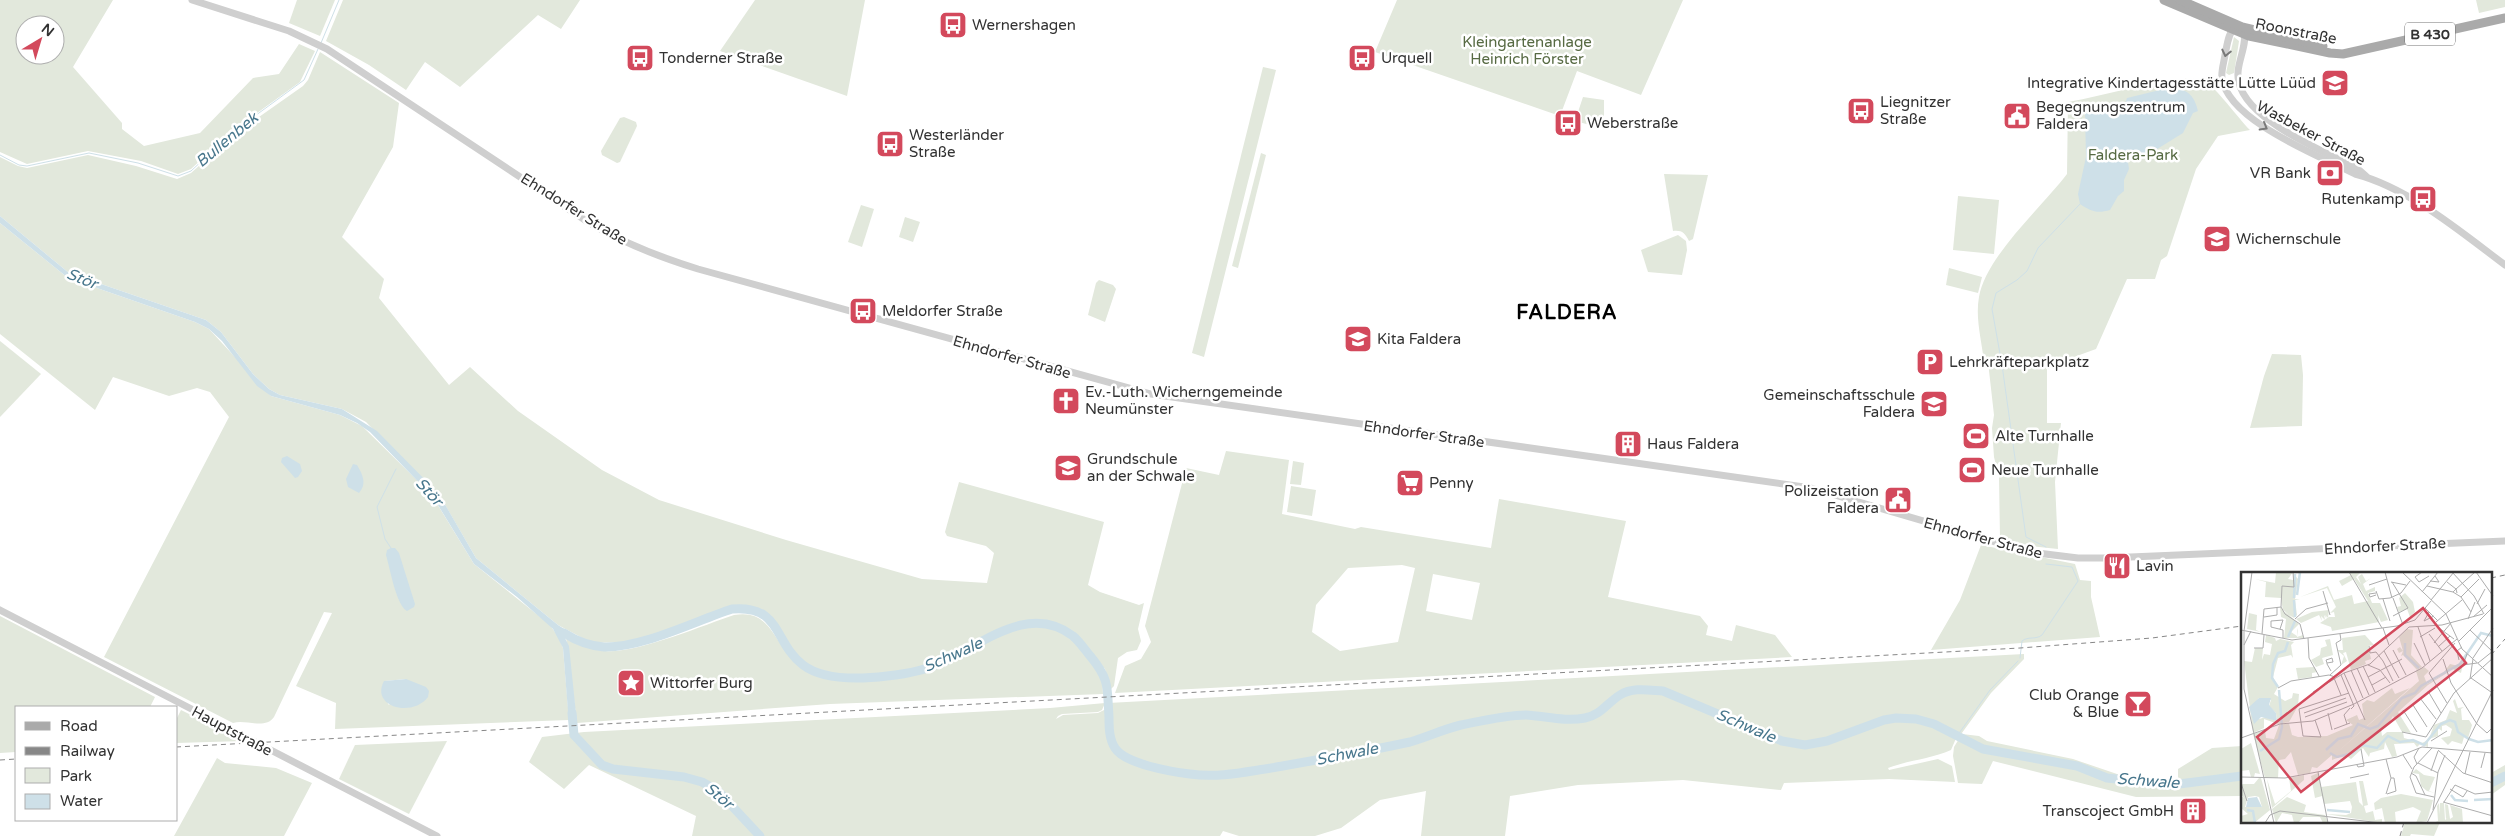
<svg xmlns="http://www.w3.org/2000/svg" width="2505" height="836" font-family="'Varela Round',sans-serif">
<rect width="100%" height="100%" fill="#fff"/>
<g fill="#e2e8dc" fill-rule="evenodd">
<path d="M0 0H113L73 67 122 123V129L144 146 200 133 253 78 279 74 299 44 315 51 300 82 232 131 191 169 178 174 141 161 88 151 27 164 0 152ZM25 25H55V55H25Z"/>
<polygon points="297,0 335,0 320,36 289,23"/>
<polygon points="343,0 580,0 561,29 538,15 460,87 425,62 406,90 369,65 326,41"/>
<polygon points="755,0 865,0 847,96 720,51"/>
<polygon points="1397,0 1683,0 1641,95 1577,71 1560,116 1375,52"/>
<polygon points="2476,0 2505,0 2505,7 2479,13"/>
<polygon points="2234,37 2239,41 2234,73 2229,75 2226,73"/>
<path d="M320 52 399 103 393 147 342 237 384 279 379 298 449 385 470 367 518 411 602 470 659 500 786 540 922 579 987 583 994 553 986 546 947 536 945 532 959 482 1104 522 1088 585 1100 592 1139 605 1144 603 1138 629 1141 641 1137 650 1127 652 1118 658 1114 686 1110 690 1105 669 1078 637 1062 626 1102 677 1103 694 830 704 577 723 566 637C579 642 591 650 605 651 635 654 704 625 734 615 764 610 770 630 785 650 790 657 796 662 801 668L804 666 788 649 778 630 763 613 747 608 732 609 623 645 620 642 592 643 558 625 476 558 444 503 366 422 342 409 280 395 269 389 253 374 221 332 206 320 69 273 0 216V157L18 166 27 168 88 155 136 166 177 179 191 173 235 134 303 86 308 80Z"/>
<polygon points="1263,67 1276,70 1204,357 1192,353"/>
<path d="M2181 79C2188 79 2199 78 2204 81 2217 88 2237 117 2250 130L2218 136 2196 169 2167 256 2161 260 2155 279H2127L2096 349 2074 357 2047 359V423H2061L2055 482 2058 549 2030 546 2000 539 1999 477 1994 457 1992 428 1994 415 1988 362H1984C1982 342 1975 318 1979 297 1986 256 2042 207 2067 174L2068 102C2107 95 2143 83 2181 79Z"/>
<polygon points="1583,97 1604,100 1604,125 1590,125 1575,121"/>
<polygon points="624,117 636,122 637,126 620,162 617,163 602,155 601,151 620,118"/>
<polygon points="1261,153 1266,155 1238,268 1232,266"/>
<path d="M1664 174 1708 175 1693 239 1689 241C1685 233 1682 230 1673 231Z"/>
<polygon points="1958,196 1999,200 1994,254 1953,250"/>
<polygon points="861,205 874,209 862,247 848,242"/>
<polygon points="905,217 920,222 913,242 899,237"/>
<path d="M0 223 68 278 195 322 209 329 271 396 340 415 362 426 431 494 474 564 549 624 558 636 563 648 569 720 335 729 336 703 296 686 332 613 324 612 274 717C265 730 246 719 233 723L104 657 229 417 210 392 197 388 169 396 113 377 95 410 0 334ZM406 679 389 705C384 697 379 690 385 681Z"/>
<polygon points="1678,235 1686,241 1687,250 1682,275 1648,272 1641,250"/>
<polygon points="1949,268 1982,277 1978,293 1946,285"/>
<polygon points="1099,280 1113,285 1116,289 1105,322 1088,315 1096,283"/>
<polygon points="0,341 41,374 0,417"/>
<polygon points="2272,354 2301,355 2303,375 2302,426 2250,428 2264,376"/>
<path d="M1226 451 1289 460 1282 514 1355 529 1361 527 1491 548 1499 499 1626 521 1608 597 1700 616 1708 626 1706 635 1732 641 1736 625 1775 635 1792 657 1115 693 1125 666 1141 659 1151 642 1145 626 1186 468 1219 475ZM1402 565 1415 568 1398 642 1340 651 1312 632 1316 605 1348 568ZM1433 574 1480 583 1472 620 1426 611Z"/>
<polygon points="1293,461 1304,463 1301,485 1290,484"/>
<polygon points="1291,486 1316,490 1312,516 1287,512"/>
<polygon points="1981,545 2075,564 2080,580 2091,581 2091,597 2100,637 1931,650 1960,600"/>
<polygon points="0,616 155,697 150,707 16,707 16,752 0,753"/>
<path d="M2024 654V659L1991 693 1959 737 1957 736 1951 750C1931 759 1909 760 1888 768L1889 770 1938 759 1952 766 1955 782 1889 779 1784 783 1781 790 1683 780 1578 785 1510 796 1505 836H1421L1426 791 1380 800 1341 828 1315 836H1239L1223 831 1220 836H692L696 816 589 765 564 789 529 762 542 737 584 732 1050 708 1105 703 1102 710 1098 712 1062 714 1058 716 1056 719 1063 715 1098 713 1108 708V703Z"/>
<polygon points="181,710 243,741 176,743 176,720"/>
<polygon points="1962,734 1979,736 1987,741 2073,759 2117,774 2178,779 2178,769 2212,748 2242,746 2242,796 2136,797 1993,761 1982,784 1958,783 1953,756 1954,747"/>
<polygon points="447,741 409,814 339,779 355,745"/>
<polygon points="217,758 225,763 276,768 312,783 284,836 174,836"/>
<polygon points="2505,765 2505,785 2491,795 2491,773"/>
<polygon points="2405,822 2440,822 2434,836 2411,834 2410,836 2401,836"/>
</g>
<g fill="#cee0e8">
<path d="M2168 88C2185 88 2194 93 2198 111L2193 113 2183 133 2141 159 2127 155 2129 169 2124 180V191L2118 196 2110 210C2097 214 2090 211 2080 204L2078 194 2086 157 2085 114C2101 99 2107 112 2122 113L2127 98Z"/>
<polygon points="0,216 69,273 206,320 221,332 253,374 269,389 280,395 342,409 377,431 439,494 476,558 558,625 574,635 572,640 565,638 569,646 577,723 569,724 563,648 553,629 517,597 474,564 433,497 370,432 357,423 340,415 271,396 257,386 222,341 209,329 195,322 68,278 0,223"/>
<polygon points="287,456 300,464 302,471 298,477 295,478 281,462 282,458"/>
<path d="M353 464 357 465C363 475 367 484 359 493L348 487 346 479Z"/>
<path d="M391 548H395L399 553 415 604 414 607 407 611C396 605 390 568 386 555L387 550Z"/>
<path d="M406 679 426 687 429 691 428 697C412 718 370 707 384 681Z"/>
</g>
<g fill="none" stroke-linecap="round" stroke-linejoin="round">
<g stroke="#cee0e8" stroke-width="1">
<polyline points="321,43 339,0"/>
<polyline points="0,155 19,165 27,166 89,153 138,163 178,176 191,171 233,132 304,80 318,49"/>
<polyline points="2046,547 2026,537 2002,365 1992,309 1996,293 2017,280 2027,271 2038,248 2080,204"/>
<polyline points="391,548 385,539 377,507 396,469"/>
<path d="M2020 658 2022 641C2028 636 2036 640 2042 635L2078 581 2072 567 2046 564"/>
<polyline points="1957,736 1990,690 2018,661"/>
</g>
<g stroke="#cee0e8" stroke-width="9">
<path d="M564 633C575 640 590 646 604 647 642 648 695 621 732 609 782 605 773 642 803 665 824 681 862 679 887 676 907 674 927 670 945 661 985 642 1030 603 1073 636 1080 642 1085 650 1091 657 1110 680 1107 688 1109 717 1109 727 1109 739 1115 748 1125 764 1172 772 1190 774 1218 778 1244 772 1271 768 1317 760 1364 752 1410 742 1427 737 1444 729 1461 725 1481 721 1506 715 1526 715 1545 716 1565 722 1585 718 1601 715 1607 703 1620 695 1633 687 1648 690 1663 691L1782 741 1805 745 1827 741 1884 720 1896 718 1916 719 1934 724 1983 749 2077 766 2107 778 2171 785 2242 776"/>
<polyline points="572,713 574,735 602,765 613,769 684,777 702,782 718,791 760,836"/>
<polyline points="2491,783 2505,776"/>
</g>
<g stroke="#cfcfcf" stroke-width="7">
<path d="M192 0 289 31 327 49 588 222C623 243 659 257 698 269L1151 394 1811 488 2029 552 2078 558H2107L2505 541"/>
<path d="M2235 27C2228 33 2227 46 2225 55 2224 62 2221 71 2222 78 2228 121 2320 156 2355 174 2409 188 2461 232 2505 265"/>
<path d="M2244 31C2248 47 2234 66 2239 83 2248 121 2325 152 2357 168L2366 176"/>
<polyline points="0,610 437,836"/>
</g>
<g stroke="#aaa" stroke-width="9">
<polyline points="2164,0 2249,36 2330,53 2343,54 2505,18"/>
<polyline points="2180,0 2242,27 2323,46"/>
</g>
<g stroke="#878787" stroke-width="1" stroke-dasharray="5 4" stroke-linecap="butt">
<polyline points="2491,578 2505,575"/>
<polyline points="2491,655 2505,639"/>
<polyline points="176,747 2020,648 2152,638 2242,626"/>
<polyline points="0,760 16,759"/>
<polyline points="2400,836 2404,822"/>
</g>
</g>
<defs><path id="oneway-chevron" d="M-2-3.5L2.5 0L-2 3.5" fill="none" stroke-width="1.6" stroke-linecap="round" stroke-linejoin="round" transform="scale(1.25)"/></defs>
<g stroke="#797979">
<use href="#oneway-chevron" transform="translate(2226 53) rotate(103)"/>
<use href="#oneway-chevron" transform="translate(2264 127) rotate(30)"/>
</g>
<defs>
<symbol id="bus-square" viewBox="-11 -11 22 22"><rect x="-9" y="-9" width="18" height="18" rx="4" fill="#d3495c" stroke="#fff"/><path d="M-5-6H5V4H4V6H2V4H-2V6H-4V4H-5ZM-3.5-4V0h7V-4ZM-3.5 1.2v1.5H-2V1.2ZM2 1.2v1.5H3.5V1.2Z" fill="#fff"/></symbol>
<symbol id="school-square" viewBox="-11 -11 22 22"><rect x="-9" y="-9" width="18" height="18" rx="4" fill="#d3495c" stroke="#fff"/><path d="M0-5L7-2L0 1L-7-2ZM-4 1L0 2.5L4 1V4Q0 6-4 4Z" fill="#fff"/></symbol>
<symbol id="civic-square" viewBox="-11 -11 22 22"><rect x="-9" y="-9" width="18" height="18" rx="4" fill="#d3495c" stroke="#fff"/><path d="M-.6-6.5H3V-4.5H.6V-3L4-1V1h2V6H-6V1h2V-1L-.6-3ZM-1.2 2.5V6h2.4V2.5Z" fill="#fff"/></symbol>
<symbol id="bank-square" viewBox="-11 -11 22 22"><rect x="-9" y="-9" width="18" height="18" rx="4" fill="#d3495c" stroke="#fff"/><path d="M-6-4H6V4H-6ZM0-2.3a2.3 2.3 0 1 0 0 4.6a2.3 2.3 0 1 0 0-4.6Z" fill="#fff"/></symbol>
<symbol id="parking-square" viewBox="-11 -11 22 22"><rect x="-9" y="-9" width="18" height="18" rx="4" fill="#d3495c" stroke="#fff"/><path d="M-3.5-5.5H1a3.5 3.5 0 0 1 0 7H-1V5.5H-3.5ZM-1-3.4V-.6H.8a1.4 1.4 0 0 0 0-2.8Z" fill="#fff"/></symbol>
<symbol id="church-square" viewBox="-11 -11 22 22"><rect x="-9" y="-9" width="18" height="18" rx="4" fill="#d3495c" stroke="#fff"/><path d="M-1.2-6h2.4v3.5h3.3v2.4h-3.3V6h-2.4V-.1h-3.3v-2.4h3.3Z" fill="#fff"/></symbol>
<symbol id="stadium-square" viewBox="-11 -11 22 22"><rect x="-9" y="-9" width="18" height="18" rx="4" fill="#d3495c" stroke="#fff"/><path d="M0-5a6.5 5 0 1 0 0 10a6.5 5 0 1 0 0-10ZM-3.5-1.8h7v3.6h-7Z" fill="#fff"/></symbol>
<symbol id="building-square" viewBox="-11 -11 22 22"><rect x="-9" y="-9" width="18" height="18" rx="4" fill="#d3495c" stroke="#fff"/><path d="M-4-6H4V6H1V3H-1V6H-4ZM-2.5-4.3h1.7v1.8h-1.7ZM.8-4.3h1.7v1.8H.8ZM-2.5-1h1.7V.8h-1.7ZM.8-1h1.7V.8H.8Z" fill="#fff"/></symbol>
<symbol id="supermarket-square" viewBox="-11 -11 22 22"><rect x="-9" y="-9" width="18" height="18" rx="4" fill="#d3495c" stroke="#fff"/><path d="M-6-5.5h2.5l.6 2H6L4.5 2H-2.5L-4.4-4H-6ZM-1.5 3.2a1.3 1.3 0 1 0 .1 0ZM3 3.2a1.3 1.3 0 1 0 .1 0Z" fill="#fff"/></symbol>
<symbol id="restaurant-square" viewBox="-11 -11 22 22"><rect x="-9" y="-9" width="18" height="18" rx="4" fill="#d3495c" stroke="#fff"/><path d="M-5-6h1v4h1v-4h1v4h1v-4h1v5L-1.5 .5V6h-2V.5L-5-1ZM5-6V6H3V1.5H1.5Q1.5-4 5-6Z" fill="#fff"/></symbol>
<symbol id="sight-square" viewBox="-11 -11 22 22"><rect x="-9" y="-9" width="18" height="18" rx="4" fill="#d3495c" stroke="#fff"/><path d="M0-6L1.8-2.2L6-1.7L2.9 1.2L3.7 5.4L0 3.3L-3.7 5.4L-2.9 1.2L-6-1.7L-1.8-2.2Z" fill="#fff"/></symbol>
<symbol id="bar-square" viewBox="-11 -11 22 22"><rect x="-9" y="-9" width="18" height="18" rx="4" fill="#d3495c" stroke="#fff"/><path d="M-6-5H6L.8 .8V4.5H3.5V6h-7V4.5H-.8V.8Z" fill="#fff"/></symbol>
</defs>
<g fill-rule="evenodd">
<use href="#bus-square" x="937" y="9" width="32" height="32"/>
<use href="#bus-square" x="624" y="42" width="32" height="32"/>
<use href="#bus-square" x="1346" y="42" width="32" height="32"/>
<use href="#school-square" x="2319" y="67" width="32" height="32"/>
<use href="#bus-square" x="1845" y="95" width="32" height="32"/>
<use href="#civic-square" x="2001" y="100" width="32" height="32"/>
<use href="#bus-square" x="1552" y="107" width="32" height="32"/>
<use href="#bus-square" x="874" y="128" width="32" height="32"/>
<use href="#bank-square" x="2314" y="157" width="32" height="32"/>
<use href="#bus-square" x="2407" y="183" width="32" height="32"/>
<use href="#school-square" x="2201" y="223" width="32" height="32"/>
<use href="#bus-square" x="847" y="295" width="32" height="32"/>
<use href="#school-square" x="1342" y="323" width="32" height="32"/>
<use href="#parking-square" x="1914" y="346" width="32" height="32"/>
<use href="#church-square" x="1050" y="385" width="32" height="32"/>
<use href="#school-square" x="1918" y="388" width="32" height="32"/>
<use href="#stadium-square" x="1960" y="420" width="32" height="32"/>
<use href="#building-square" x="1612" y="428" width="32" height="32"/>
<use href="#school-square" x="1052" y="452" width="32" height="32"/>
<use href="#stadium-square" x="1956" y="454" width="32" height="32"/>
<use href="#supermarket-square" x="1394" y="467" width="32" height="32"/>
<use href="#civic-square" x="1882" y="484" width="32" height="32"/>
<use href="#restaurant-square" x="2101" y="550" width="32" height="32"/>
<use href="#sight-square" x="615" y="667" width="32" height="32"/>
<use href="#bar-square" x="2122" y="688" width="32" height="32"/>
<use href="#building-square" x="2177" y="795" width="32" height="32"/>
</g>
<g text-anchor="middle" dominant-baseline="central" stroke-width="5" stroke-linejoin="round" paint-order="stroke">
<rect fill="#fff" stroke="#707070" stroke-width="1" x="2405" y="22.5" width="50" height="23" rx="4"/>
<g font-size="14" font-weight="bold" fill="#323232">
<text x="2430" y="34">B 430</text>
</g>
<g font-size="15" fill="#323232" stroke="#fff" text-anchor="start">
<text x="972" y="25">Wernershagen</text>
<text x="659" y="58">Tonderner Straße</text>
<text x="1381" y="58">Urquell</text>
<text x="2316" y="83" text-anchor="end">Integrative Kindertagesstätte Lütte Lüüd</text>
<text x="1880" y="102">Liegnitzer<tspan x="1880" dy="17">Straße</tspan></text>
<text x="2036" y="107">Begegnungszentrum<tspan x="2036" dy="17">Faldera</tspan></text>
<text x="1587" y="123">Weberstraße</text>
<text x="909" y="135">Westerländer<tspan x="909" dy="17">Straße</tspan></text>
<text x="2311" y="173" text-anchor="end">VR Bank</text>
<text x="2404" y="199" text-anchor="end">Rutenkamp</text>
<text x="2236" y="239">Wichernschule</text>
<text x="882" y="311">Meldorfer Straße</text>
<text x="1377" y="339">Kita Faldera</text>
<text x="1949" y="362">Lehrkräfteparkplatz</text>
<text x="1085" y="392">Ev.-Luth. Wicherngemeinde<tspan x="1085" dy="17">Neumünster</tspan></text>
<text x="1915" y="395" text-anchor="end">Gemeinschaftsschule<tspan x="1915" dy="17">Faldera</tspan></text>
<text x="1995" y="436">Alte Turnhalle</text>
<text x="1647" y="444">Haus Faldera</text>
<text x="1087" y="459">Grundschule<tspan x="1087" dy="17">an der Schwale</tspan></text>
<text x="1991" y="470">Neue Turnhalle</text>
<text x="1429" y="483">Penny</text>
<text x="1879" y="491" text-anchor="end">Polizeistation<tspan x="1879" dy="17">Faldera</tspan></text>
<text x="2136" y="566">Lavin</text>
<text x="650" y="683">Wittorfer Burg</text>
<text x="2119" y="695" text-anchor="end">Club Orange<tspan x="2119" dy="17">&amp; Blue</tspan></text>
<text x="2174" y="811" text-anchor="end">Transcoject GmbH</text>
</g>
<g font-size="15" fill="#323232" stroke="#fff">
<text transform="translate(2296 31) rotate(11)">Roonstraße</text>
<text transform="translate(2311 133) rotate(28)">Wasbeker Straße</text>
<text transform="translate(574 209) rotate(32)">Ehndorfer Straße</text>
<text transform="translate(1012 357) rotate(16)">Ehndorfer Straße</text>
<text transform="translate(1424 434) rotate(8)">Ehndorfer Straße</text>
<text transform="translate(1983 538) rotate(15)">Ehndorfer Straße</text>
<text transform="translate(2385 546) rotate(-3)">Ehndorfer Straße</text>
<text transform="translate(232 731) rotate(28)">Hauptstraße</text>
</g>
<g font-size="15" fill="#576a43" stroke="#fff">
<text x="1527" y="42">Kleingartenanlage<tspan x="1527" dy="17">Heinrich Förster</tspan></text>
<text x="2133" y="155">Faldera-Park</text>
</g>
<g font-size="16" font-style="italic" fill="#47768c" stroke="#fff">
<text transform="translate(227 140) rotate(-40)">Bullenbek</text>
<text transform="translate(82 279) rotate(22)">Stör</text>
<text transform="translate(429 492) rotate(48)">Stör</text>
<text transform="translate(953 655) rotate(-24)">Schwale</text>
<text transform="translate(1746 726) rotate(23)">Schwale</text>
<text transform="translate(1347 754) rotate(-11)">Schwale</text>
<text transform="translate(2148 781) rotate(4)">Schwale</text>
<text transform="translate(719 796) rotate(40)">Stör</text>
</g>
<g font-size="20" font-weight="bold" letter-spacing="1" fill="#000" stroke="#fff">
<text x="1567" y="313">FALDERA</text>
</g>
</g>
<g transform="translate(2241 572)">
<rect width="251" height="251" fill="#fff"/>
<path d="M35 0H52L47 7 52 8 53 19 52 1 57 7 54 27H59L54 28 56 43 53 46 42 39 40 26 24 25 25 10 14 7 34 11ZM108 0H120L115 5 120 12 117 5 121 2 125 9 130 6 122 12 125 19 134 15V19L127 21 131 31H139L147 48 140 50 137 43 138 50 91 59 90 55 79 51 88 45H94L93 40 89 41 95 35 86 16 59 25 87 14 93 28 111 23 113 32 127 29 113 7 101 14 98 9 110 3ZM164 21 172 30 174 40 169 45 166 37 158 40 156 35 160 34 158 26ZM39 35 58 52 50 60 56 64V59L57 56 56 65 62 63V66H43L45 47 40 45ZM88 38 87 46 84 43 86 47 83 43 84 48 80 44 81 49 78 43 60 51 55 47 71 40ZM8 41 16 43 15 58 20 60 6 57ZM166 57 172 58 170 83 181 95 176 98 162 83 160 84 162 79 158 81 156 77 159 75 162 79 158 65ZM25 63 34 66 35 69 39 67 53 70 50 73 52 86 50 83 37 86 32 105 37 115 33 122 44 129 51 126 52 121 58 122 57 134 48 150 37 152 23 147V156L12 161 3 89 11 90 14 76H22L21 88 23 82 29 83 31 72 24 70ZM18 126 30 128 28 134 35 141 36 149 25 145 18 147 13 132ZM124 63 133 73 127 74 130 87 124 89 125 92 110 98 105 80 102 81 106 89 100 93 103 84 96 78H102L101 66ZM89 67 92 83 81 86 83 92 75 95 70 88 79 83 80 76 86 74 84 68ZM224 82 220 101 210 96 206 101 187 113 157 140 170 161 162 160 163 166 181 171 187 168V175L179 172 176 175 173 171 153 172 156 184 151 185 144 170 143 177 129 181 128 185 122 176 110 187 104 183 91 188V183L76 196 71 195 69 201 57 203 50 180 44 187 38 188 37 206H24L12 162 24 158 25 166 33 167 38 153 48 151 51 163 57 165 86 164 112 153 105 148 116 143 118 148 123 146 121 132 126 128 133 130 151 116 154 122 169 116 93 183 178 109 175 99 183 95 188 99 183 104 186 112 200 104 209 92 217 94ZM152 144 161 160H146L141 164 140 157 145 155ZM73 95 76 100 71 101V105L57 107 55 96ZM214 127 217 136 223 135 220 137 221 148H228L231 153 227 166 223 165 221 172 211 169 207 173 200 166 209 164 211 157 205 153 201 154V159L197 156V164L188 167 193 153 205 148 209 138 216 141 212 129ZM10 171 19 202 14 201 13 205H10L8 198 0 199V177ZM175 197 183 203 194 205 188 219 194 221 186 219 180 214 178 202 171 201ZM77 201 80 215 115 210 118 230 122 234 118 209H122L127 233 123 234 125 241 132 239 134 248 141 247V251L85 242 105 243 110 241 111 235 109 229 83 232 81 224 74 226 70 204ZM63 203V208L31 236 26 207 34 232 50 219 48 206ZM18 206H20L29 238 13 251H0V244L7 242 0 236V224L3 226 0 222 1 212H13ZM14 224 18 225 21 235H4L7 225ZM160 222 192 228 186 249 175 251 180 239 172 235 154 240 155 251H144L141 236 134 238 133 231 140 226ZM46 225 65 233 63 240 84 243 87 251H82L79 245H62L57 251H53L51 243 41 241 35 251 31 237ZM198 231 199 243V231H203L204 248 207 246 205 247 204 232 207 233 209 247 212 245 209 233 221 237 222 251H192L197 249 196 234Z" fill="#e2e8dc" fill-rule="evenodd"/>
<path d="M18 126H30L28 133 35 141 36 149 20 145 13 152 8 135ZM16 225 21 235H5L7 226Z" fill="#cee0e8"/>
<path fill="none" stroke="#cee0e8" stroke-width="2.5" d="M56 23 59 0M53 26 54 2M53 28 54 45M47 65 54 49M164 71V83L178 96M37 115 31 106 32 92 37 81 44 79 47 70M85 178 97 167 110 164 117 152 129 157 137 154 161 126 174 121 180 114 219 92 240 61 252 64M19 179 38 167 41 155 38 118M89 181 96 185 112 181 121 173 136 176 147 164 159 170 172 168 183 173 200 152 209 148 214 150 217 160 228 167 237 170 252 168M210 223 214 228 227 229M233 228 252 227M6 238 12 239 14 251M86 238 109 240"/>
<path fill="none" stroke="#adadad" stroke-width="1" d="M11 0 3 59V117L33 251M52 0 53 15 41 14 40 35 44 42 59 52 63 67M108 0 141 56M144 0 151 26M161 0 205 42 221 77 252 105M181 0 174 5 178 10 188 4M211 0 233 24 243 42M235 0 252 24M189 9 198 10 194 4M150 10 165 13M151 10 167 36 152 44M206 10 215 17 234 0M128 13 146 7M186 14 212 20M82 19 89 43M135 19 138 27 149 26 160 21 169 9M181 20 197 0M135 21 128 22 129 25 135 23M216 21 215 17 212 20 220 25 230 40M220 25 238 7M152 26 162 53M142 27 149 49M190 28 213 0M236 32 244 17M184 36 197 49M188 40 183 49 193 44M23 45 36 43V35M232 45 246 33M54 47 65 37 87 31M227 47 234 30M195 50 221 28M194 53 213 67M168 55 201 53 242 42M177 55 189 89M142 56 148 73M39 57 42 48 30 49V55L42 58V66M0 58 51 68 156 54 174 48 190 29M229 58 252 80M21 62 23 37 40 35M188 62 201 79M179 65 194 56M67 66 68 86 78 104M218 69 252 35M173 71 184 93M193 71 210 51M3 73 10 59M128 74 129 81 135 80 142 89 152 109M197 75 209 64M13 76H22L23 63M152 78 165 103M143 79 158 106M226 82 222 93 236 91M232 86 252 56M202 87 210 111 236 152 246 161 252 155M218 88 216 79 221 75M86 91 92 90 91 86 85 88 86 91V92L90 99M237 91 252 79M127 93 139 98 149 111M122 94 134 120M116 96 128 123M110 98 122 126M103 101 124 148M89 103 100 93 95 71 100 68 99 62M100 103 113 134 110 137M127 105 161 87M93 106 100 123M230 106 250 120M229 107 232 87M131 113 145 105M37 116 50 109 88 103 94 105M187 119 200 141M72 120 103 101 129 92 168 55M179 126 195 147M206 131 188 101 214 71M172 133 186 155M162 138 176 160M63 141 105 126M87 141 91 158M64 145 106 130M74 148 80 165 62 164 58 137 108 121M106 152 103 143 109 136M93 157 109 151M161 160 185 165M185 165 213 121 252 86M0 166 39 152 72 149 113 132 181 96 216 67M190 169 206 159M191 176 173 195 169 205 175 221 193 225M197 178 222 201 252 211M162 183 171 197M145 187 150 206M177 191 197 201M176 192 173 185 178 176M116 193 117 195 123 194 120 177M240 196 244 181M190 199 197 179M77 200 87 251M170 201 175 204 184 223M224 202 229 180M0 205 44 206 156 185 181 175 252 181M109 206 128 202M0 211 6 229M209 217 222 225 226 219M145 222 150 206H153L155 219 146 222M202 230 252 244M203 230 214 213 234 222 252 220M192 238 197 200 204 183M24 251 29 243 39 239 140 251M186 251 252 118"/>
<path fill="#d3495c" fill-opacity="0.15" stroke="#d3495c" stroke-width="2.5" d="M182 36 225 91 60 220 16 165Z"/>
<rect width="251" height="251" fill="none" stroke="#323232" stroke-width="2.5"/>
</g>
<rect x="15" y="706" width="162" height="115" fill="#ffffff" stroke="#adadad"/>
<rect x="25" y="722" width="25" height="8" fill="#aaaaaa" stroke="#adadad"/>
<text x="60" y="731" font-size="15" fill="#323232">Road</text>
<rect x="25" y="747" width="25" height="8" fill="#878787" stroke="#adadad"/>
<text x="60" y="756" font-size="15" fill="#323232">Railway</text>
<rect x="25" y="768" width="25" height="15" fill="#e2e8dc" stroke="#adadad"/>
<text x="60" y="781" font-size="15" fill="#323232">Park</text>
<rect x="25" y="794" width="25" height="15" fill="#cee0e8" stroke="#adadad"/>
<text x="60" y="806" font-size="15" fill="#323232">Water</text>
<g transform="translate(40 40) rotate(38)"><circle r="24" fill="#ffffff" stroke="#adadad"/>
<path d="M0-4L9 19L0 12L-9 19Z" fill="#d3495c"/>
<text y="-8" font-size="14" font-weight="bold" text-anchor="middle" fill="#323232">N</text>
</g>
</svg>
